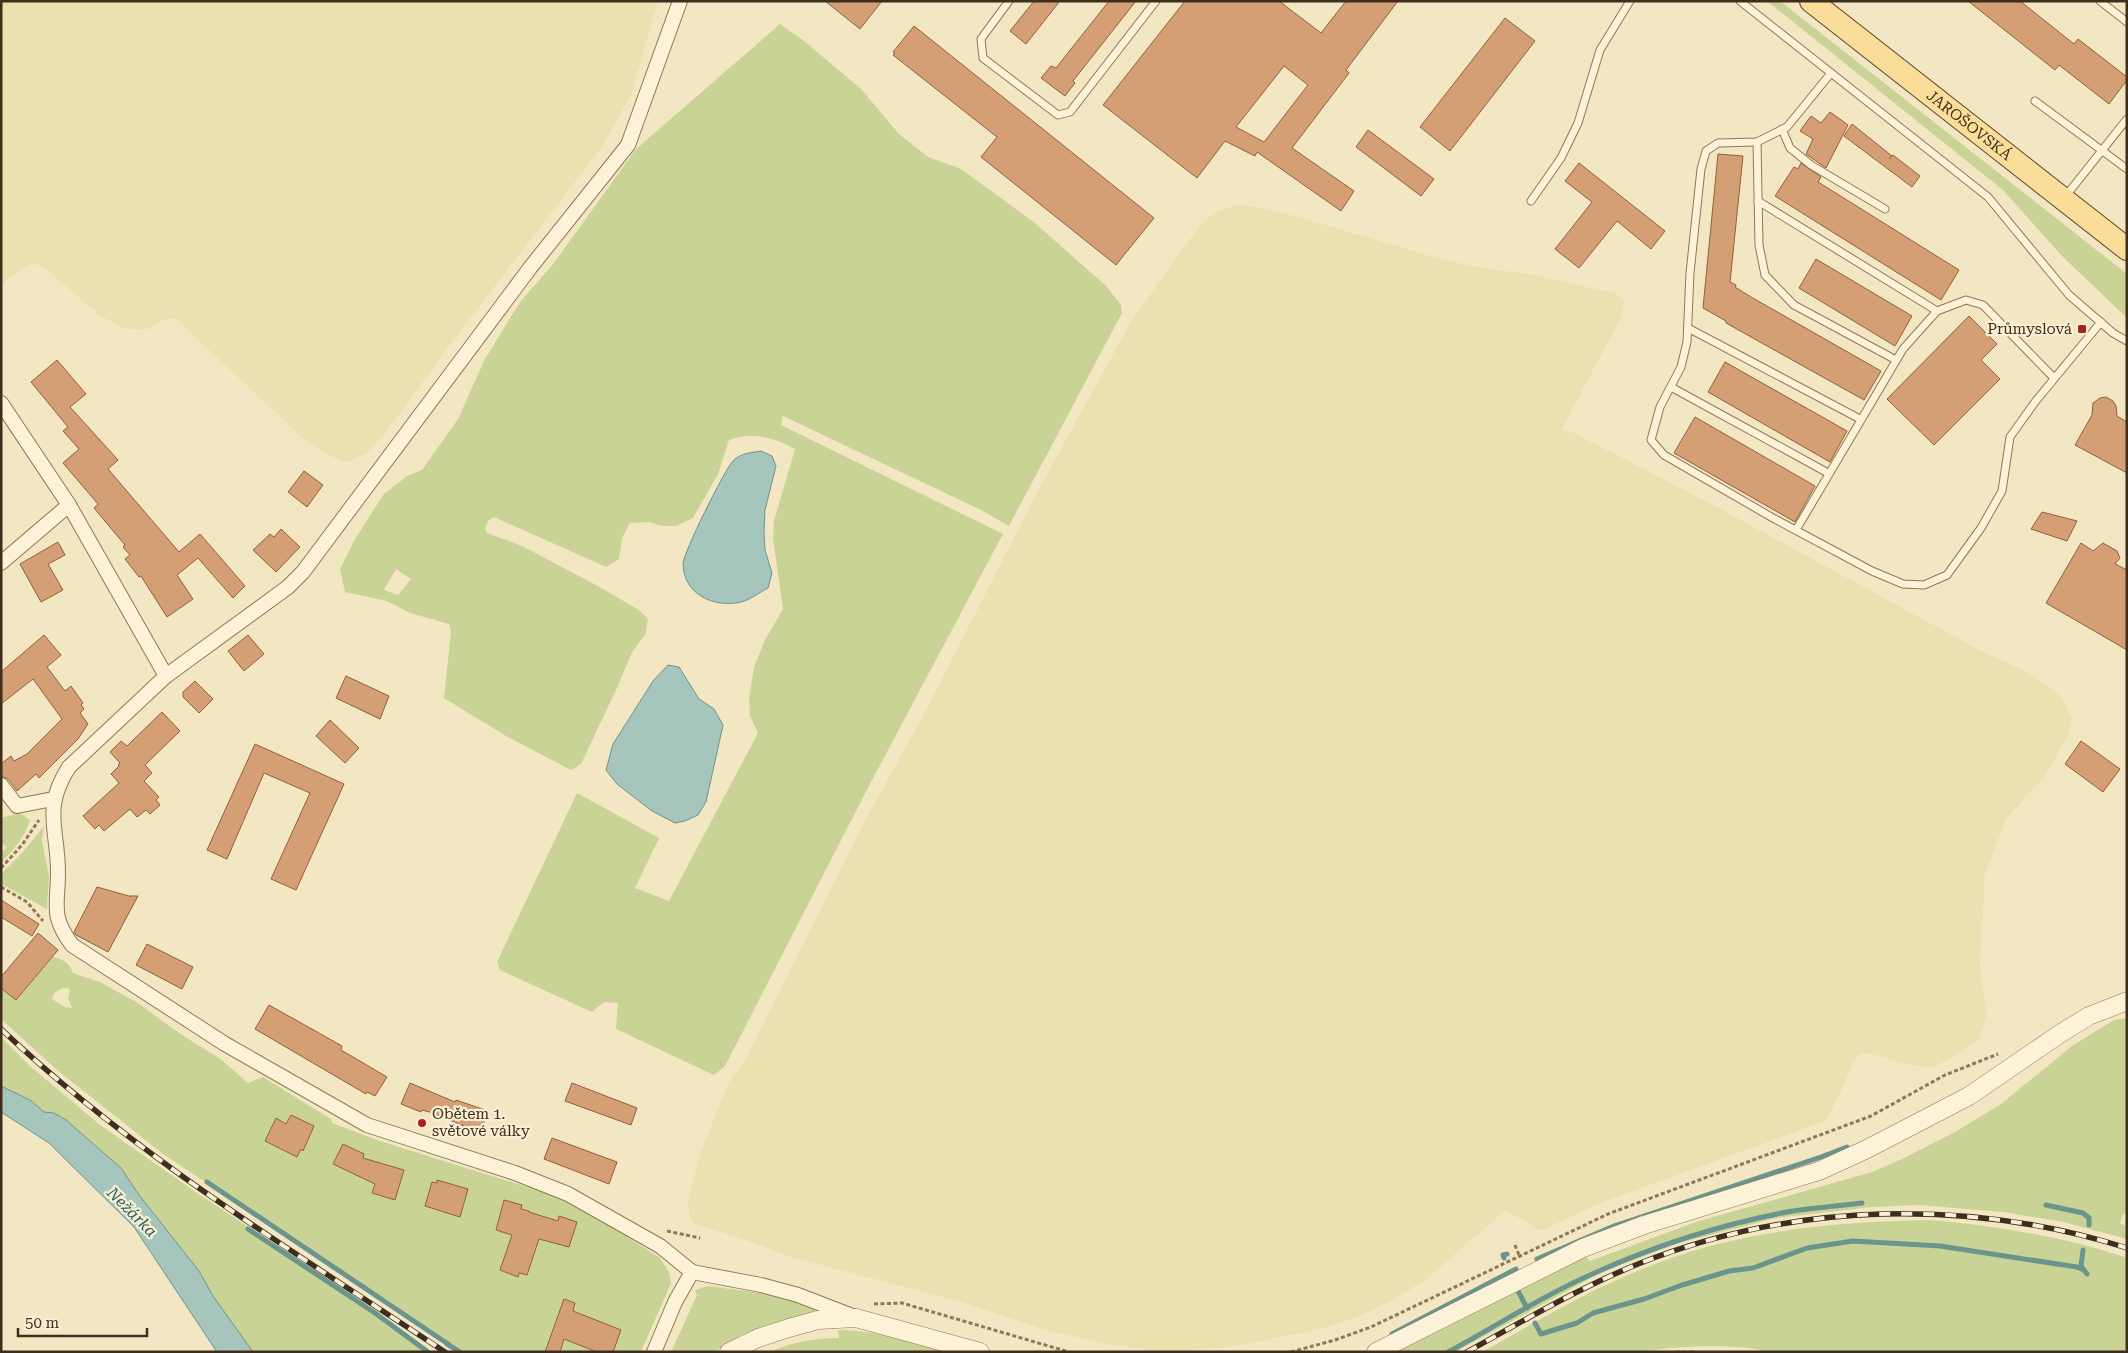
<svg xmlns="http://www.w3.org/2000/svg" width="2128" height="1353" font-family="'Roboto Serif',serif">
<rect width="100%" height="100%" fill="#f3e6c3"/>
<g fill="#eae1b0">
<polygon points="1,1 658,1 631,95 601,148 452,342 386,432 367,453 346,462 328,455 305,440 177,320 172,318 163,320 153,327 143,330 123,328 99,315 43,266 32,264 21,269 1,285"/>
<polygon points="1234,206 1252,206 1299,217 1423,254 1474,267 1528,274 1614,293 1624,301 1622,316 1561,430 1570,431 1715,506 1985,653 2027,672 2062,697 2072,719 2069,733 2044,778 2007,817 1985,874 1980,964 1987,1015 1979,1040 1935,1067 1905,1064 1872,1054 1860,1054 1853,1061 1840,1094 1825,1121 1603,1202 1540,1231 1506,1210 1426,1279 1395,1299 1355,1318 1325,1328 1223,1348 1157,1351 1106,1344 1042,1329 958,1301 791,1257 743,1239 695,1224 690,1219 688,1199 701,1152 728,1084 746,1058 871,810 923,716 1040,487 1131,322 1181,251 1205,220 1220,210"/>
</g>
<g fill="#cad396" fill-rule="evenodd">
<polygon points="1767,1 1780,1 2127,274 2127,318 2062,256 2003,190"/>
<path d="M780 24 803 40 861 89 899 134 928 157 961 169 1035 223 1106 286 1121 305 1122 313 1009 526 981 510 783 416 781 425 1003 534 872 780 725 1066 714 1075 616 1029 618 1003 604 1002 592 1012 500 970 497 962 577 793 659 838 635 888 669 901 758 733 750 716 749 698 754 667 765 640 783 609 773 538 774 521 795 449C775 437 751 432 729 440L718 474 693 518 676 526H662L649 522 630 523 622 538 619 559 606 567 494 517 488 521 485 529 487 533 522 546 596 585 639 610 648 619 645 635 632 652 617 688 581 764 571 770 506 736 444 698 451 632 449 624 410 613 387 601 345 592 340 569 354 541 383 495 407 476 422 470 458 419 485 359 520 302 554 263 636 149ZM396 569 411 579 398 595 384 590Z"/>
<path d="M20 813 30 820C25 837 13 850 1 863V852L7 848 4 844 1 845V818Z"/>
<polygon points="44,826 42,841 49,876 47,909 1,884 1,874 23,852"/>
<path d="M53 957C64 960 69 962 73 973L100 982 138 1003 182 1035 219 1058 248 1083 263 1077 331 1119 332 1123 380 1141 562 1198 581 1207 660 1258 669 1272 671 1283 641 1352H460L163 1154 57 1070 1 1019V988L16 1000ZM63 988H68L70 991 68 998 72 1008 65 1007 52 999 54 993Z"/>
<polygon points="2127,1018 2127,1215 2123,1214 2120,1223 2127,1227 2127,1239 2063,1222 2003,1212 1919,1205 1872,1207 1776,1218 1679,1243 1604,1271 1455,1352 1392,1352 1585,1256 1590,1261 1696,1222 1872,1172 1900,1160 1955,1132 2001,1104 2072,1046 2114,1020"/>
<polygon points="1,1037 30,1066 99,1124 197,1193 377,1312 432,1352 253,1352 213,1296 199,1271 139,1195 121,1168 66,1120 54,1113 44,1112 30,1100 1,1086"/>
<path d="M1929 1220C1992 1225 2067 1237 2127 1258V1352H1768C1736 1343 1674 1346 1642 1352H1482C1534 1323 1585 1292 1640 1270 1732 1231 1831 1222 1929 1220Z"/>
<polygon points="708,1286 776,1295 814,1307 815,1313 766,1325 741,1335 714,1352 671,1352 697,1295 695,1290"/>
<path d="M838 1330C875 1330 912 1342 947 1352H770C791 1342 816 1338 839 1338Z"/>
</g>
<g fill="#a6c5bd" stroke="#6b958c">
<path d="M761 451 772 456 776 466 765 510 764 533 765 550 772 573 768 588C760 592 750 600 741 602 714 608 684 595 683 564 683 553 725 469 733 461 741 453 750 453 761 451Z"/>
<polygon points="668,665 679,667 699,699 714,709 723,725 706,802 698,815 685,821 675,823 652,811 617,784 606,770 613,744 653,681"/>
<polygon points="1,1086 30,1100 44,1112 54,1113 66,1120 121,1168 139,1195 199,1271 213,1296 253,1352 217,1352 134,1227 49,1143 1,1112"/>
</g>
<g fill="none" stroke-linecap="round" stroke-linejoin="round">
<g stroke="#6b958c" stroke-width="5">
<polyline points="207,1182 448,1344"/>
<polyline points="2046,1205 2083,1213 2089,1218 2089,1225"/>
<polyline points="248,1229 375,1313 428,1352"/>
<polyline points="2083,1250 2081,1266 2087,1274"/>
<polyline points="1504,1258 1503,1255 1507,1254"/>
<polyline points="1537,1259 1614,1226 1821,1157 1847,1147"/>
<polyline points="1518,1291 1527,1308"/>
<polyline points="1535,1323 1541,1334 1577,1323 1593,1313 1644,1299 1682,1285 1729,1271 1753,1268 1807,1248 1853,1241 1940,1246 2077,1267 2084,1270"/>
<polyline points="1392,1334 1516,1269"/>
<polyline points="447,1344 460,1352"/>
<path d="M1448 1352C1495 1327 1540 1297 1588 1276 1651 1247 1719 1225 1787 1212 1812 1208 1837 1206 1862 1203"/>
</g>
</g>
<g fill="#d59f75" stroke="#925f3a" fill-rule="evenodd">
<polygon points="825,1 882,1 860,29"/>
<polygon points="1034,1 1060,1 1026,44 1010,31"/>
<polygon points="1109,1 1136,1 1073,81 1075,83 1065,96 1041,78 1051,66 1056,68"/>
<path d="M1185 1H1279L1321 33 1346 1H1398L1346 70 1349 73 1292 148 1354 191 1341 211 1257 152 1255 156 1225 141 1197 178 1103 105ZM1284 66 1308 85 1264 142 1236 127Z"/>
<polygon points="1968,1 2020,1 2074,44 2078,39 2127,77 2127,80 2109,104 2059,65 2055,70"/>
<polygon points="1505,18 1535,41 1450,151 1420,127"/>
<polygon points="914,26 1154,218 1116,265 981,157 997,137 893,55 895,53 893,52"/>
<polygon points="1830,112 1848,125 1826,168 1806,154 1813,139 1800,131 1811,116 1821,123"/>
<polygon points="1852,124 1892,156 1889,159 1893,155 1920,176 1912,187 1844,136"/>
<polygon points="1368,130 1434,179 1421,196 1356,147"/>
<polygon points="1718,154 1743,156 1730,282 1736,285 1735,287 1751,297 1881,371 1864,400 1726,323 1726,321 1703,308"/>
<polygon points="1579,163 1665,231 1651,249 1617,221 1579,268 1555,249 1592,202 1565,181"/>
<polygon points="1801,163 1821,177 1818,182 1959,270 1941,300 1775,196 1794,167 1798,169"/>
<polygon points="1816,259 1912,316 1895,346 1799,288"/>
<polygon points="1969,316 1997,344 1981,360 2000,379 1934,445 1887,399"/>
<polygon points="57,360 86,394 70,407 118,460 108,469 179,552 200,534 245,586 233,598 198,558 177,575 193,599 167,617 141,576 139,577 125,559 130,555 123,547 125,545 94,508 98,504 63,463 79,449 63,431 68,427 31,382"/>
<polygon points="1725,362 1847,431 1830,462 1708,392"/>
<polygon points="2106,397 2113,401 2116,406 2117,416 2127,422 2127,473 2075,445 2092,415 2093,403 2100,398"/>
<polygon points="1695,417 1815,486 1795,522 1674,453"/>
<polygon points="304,471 323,485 307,507 288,492"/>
<polygon points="2042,512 2077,521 2067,541 2031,529"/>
<polygon points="281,529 300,547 276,572 253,550 270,534 274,537"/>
<polygon points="58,542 65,555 48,564 63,590 41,602 20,564"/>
<polygon points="2081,543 2093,551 2103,543 2117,551 2120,558 2115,564 2127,570 2127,650 2046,603"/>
<polygon points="44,635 61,655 47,667 65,691 71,686 83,703 81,705 84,709 80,713 88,724 78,739 39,778 36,774 17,791 8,779 1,776 1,764 11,756 14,761 27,754 62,719 33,679 1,704 1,672"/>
<polygon points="248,635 264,654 244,671 228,651"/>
<polygon points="346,676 389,696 380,719 336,698"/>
<polygon points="195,681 213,699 199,713 183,697 183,692"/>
<polygon points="162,712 180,731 145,765 152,773 144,781 159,797 156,800 160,805 150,814 146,810 137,817 130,809 104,831 99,825 95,829 83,816 119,783 111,774 119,766 118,765 120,763 110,752 121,741 127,746"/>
<polygon points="330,720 359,748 345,763 316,736"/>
<polygon points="2081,741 2120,769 2103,792 2065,764"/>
<polygon points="255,744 344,784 296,890 271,879 310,793 264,773 227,859 207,850"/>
<polygon points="97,887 129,896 138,896 108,952 76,935 74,932"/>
<polygon points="1,900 39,924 32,936 1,917"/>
<polygon points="38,933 58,950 16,1000 1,988 1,977"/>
<polygon points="147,944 193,967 182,989 136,965"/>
<polygon points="269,1005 342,1046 341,1050 387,1077 375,1096 367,1092 366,1094 255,1029"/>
<polygon points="410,1083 455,1102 456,1100 488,1111 480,1133 433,1113 422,1110 421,1112 401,1104"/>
<polygon points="572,1083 637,1108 631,1125 565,1101"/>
<polygon points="291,1115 314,1126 303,1151 301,1149 297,1157 265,1141 276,1118 286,1124"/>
<polygon points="552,1138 617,1162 609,1184 544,1159"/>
<polygon points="343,1144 364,1154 363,1158 404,1170 395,1200 372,1193 375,1184 333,1164"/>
<polygon points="437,1180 468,1189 460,1217 425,1206 432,1182 437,1183"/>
<polygon points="504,1200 522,1205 521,1209 529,1211 529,1212 558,1221 559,1216 577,1222 569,1247 539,1239 527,1275 519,1273 518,1277 500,1270 512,1235 496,1230"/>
<polygon points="564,1299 575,1303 573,1311 621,1330 613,1352 597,1352 564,1339 560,1352 545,1352"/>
</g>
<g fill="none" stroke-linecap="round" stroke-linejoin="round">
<defs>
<g id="service">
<polyline points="1009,1 981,39 983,58 1058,115 1070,112 1156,1"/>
<polyline points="1740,1 1988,197 2069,295 2113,333 2127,341"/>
<polyline points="2100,1 2127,22"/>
<polyline points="1831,73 1787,127 1757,142 1718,143 1706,151 1701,169 1690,273 1687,342 1681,367 1660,407 1651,440 1664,455 1773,518 1872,571 1903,584 1924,585 1947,575 1981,528 2002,491 2010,437 2035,402 2101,322"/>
<polyline points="2035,101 2127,169"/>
<polyline points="1782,129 1790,148 1811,165 1885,209"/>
<polyline points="1757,142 1759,245 1765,275 1794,305 1896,360"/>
<polyline points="2065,197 2127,119"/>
<polyline points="1531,201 1561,158 1578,123 1600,50 1630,1"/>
<polyline points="1758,201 1937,311"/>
<polyline points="1688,328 1860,419"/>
<polyline points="1671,387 1828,473"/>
<polyline points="1796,530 1903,349 1937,311 1966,300 1983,305 2054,378"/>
</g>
<g id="minor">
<path d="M680 1 628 145 530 268 303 572 288 587 166 676 69 767C42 809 58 829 58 872 58 906 50 915 72 945L225 1044 367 1125 515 1173 568 1194 660 1246 692 1272 761 1285 798 1295 855 1317"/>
<polyline points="1,403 69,505"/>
<polyline points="1,563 69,505 166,676"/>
<polyline points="1,785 17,806 53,799"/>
<polyline points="654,1352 675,1302 692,1272"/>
</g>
<g id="tertiary">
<polyline points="729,1352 758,1338 789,1328 818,1320 856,1318 980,1352"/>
<polyline points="1376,1352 1583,1248 1644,1225 1819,1171 1867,1149 1969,1096 2061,1033 2089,1016 2127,1001"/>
</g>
<g id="primary">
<path id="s1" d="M1811 1 2127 249"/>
</g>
</defs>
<use href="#service" stroke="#907757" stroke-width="9"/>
<use href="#minor" stroke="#907757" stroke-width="16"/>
<use href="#tertiary" stroke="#907757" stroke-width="19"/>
<use href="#primary" stroke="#5d442c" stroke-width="24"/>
<g stroke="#907757" stroke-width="3" stroke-dasharray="4 2.5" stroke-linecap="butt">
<polyline points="1,868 22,845 39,820"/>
<polyline points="1,887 27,902 43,921"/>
<polyline points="667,1231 700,1238"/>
<polyline points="1515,1245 1519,1255"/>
<polyline points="874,1304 902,1303 1069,1352"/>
<polyline points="1291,1352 1335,1340 1371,1327 1608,1214 1871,1116 1945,1075 1998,1054"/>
<polyline points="1676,1352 1695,1352"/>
</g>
<use href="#service" stroke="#fcf2d8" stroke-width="7"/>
<use href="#minor" stroke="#fcf2d8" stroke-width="14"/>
<use href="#tertiary" stroke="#fcf2d8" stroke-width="18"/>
<use href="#primary" stroke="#f9dd98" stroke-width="22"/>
<defs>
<g id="rail">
<path d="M1 1029C134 1155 293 1251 445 1352"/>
<path d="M1467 1352C1523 1321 1579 1288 1638 1264 1794 1202 1968 1198 2127 1248"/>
</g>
</defs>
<use href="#rail" stroke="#3e2e1d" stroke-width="5.5"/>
<use href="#rail" stroke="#f9efd4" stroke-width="4" stroke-dasharray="11" stroke-linecap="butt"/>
</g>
<g fill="#a62321" stroke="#f9efd4" stroke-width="2">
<rect x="2077" y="324" width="10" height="10" rx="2.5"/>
<circle cx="422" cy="1123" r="5"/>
</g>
<g text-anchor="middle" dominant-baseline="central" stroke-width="4.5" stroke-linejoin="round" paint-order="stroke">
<g font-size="15" fill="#3e2e1d" stroke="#f9efd4">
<text stroke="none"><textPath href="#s1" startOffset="201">JAROŠOVSKÁ</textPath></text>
</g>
<g font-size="15" fill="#3e2e1d" stroke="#f9efd4" text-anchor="end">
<text x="2072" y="329">Průmyslová</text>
<text x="432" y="1114" text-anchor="start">Obětem 1.<tspan x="432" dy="17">světové války</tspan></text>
</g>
<g font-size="16" font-style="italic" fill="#2b5f5d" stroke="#f9efd4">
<text transform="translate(132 1212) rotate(45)">Nežárka</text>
</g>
</g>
<rect width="2128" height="1353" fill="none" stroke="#3e2e1d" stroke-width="5"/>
<path d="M18 1328v8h129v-8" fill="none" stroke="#3e2e1d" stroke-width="2.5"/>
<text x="25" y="1328" font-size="15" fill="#3e2e1d" stroke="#f9efd4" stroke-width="4" paint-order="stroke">50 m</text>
</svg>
